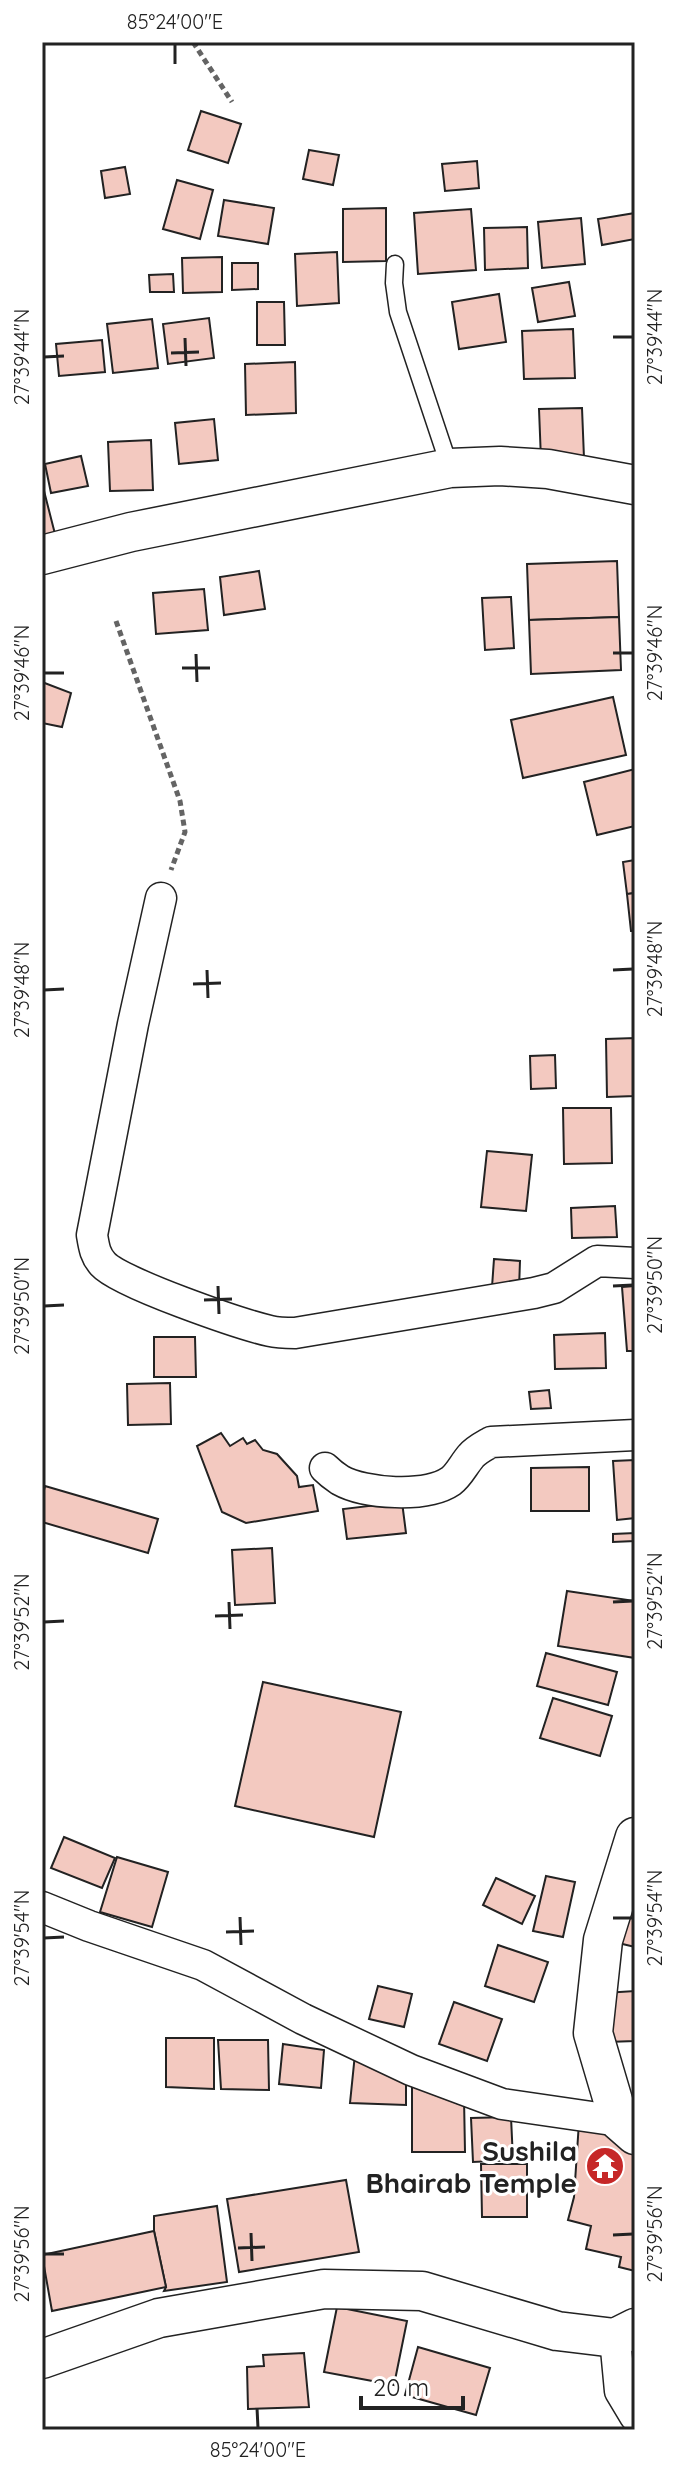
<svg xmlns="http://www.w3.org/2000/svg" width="677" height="2472" font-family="Quicksand,sans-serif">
<rect width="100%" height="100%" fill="#fff"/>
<g fill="#f3c9c0" stroke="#222" stroke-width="2">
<polygon points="201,111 241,124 228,163 188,150"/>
<polygon points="309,150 339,155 333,185 303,179"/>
<polygon points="477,161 479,188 445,191 442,164"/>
<polygon points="125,167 130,194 105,198 101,171"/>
<polygon points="177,180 213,190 200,239 163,229"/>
<polygon points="224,200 274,208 268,244 218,236"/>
<polygon points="386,208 386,261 343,262 343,209"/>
<polygon points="471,209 476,270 418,274 414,213"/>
<polygon points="635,213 635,239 602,245 598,219"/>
<polygon points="581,218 585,264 542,268 538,222"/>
<polygon points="527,227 528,268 485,270 484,228"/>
<polygon points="337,252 339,303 297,306 295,254"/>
<polygon points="222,257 222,292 183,293 182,258"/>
<polygon points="232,263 258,263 258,289 232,290"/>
<polygon points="173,274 174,292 150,292 149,275"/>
<polygon points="569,282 575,316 538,322 532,288"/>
<polygon points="499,294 506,342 459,349 452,302"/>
<polygon points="257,302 284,302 285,345 257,345"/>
<polygon points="209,318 214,358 168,364 163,324"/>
<polygon points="152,319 158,368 113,373 107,324"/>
<polygon points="573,329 575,378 524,379 522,331"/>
<polygon points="102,340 105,372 59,376 56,344"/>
<polygon points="295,362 296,413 246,415 245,364"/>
<polygon points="582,408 584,458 541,460 539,409"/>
<polygon points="214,419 218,460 179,464 175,423"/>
<polygon points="151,440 153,490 110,491 108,442"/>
<polygon points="81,456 88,486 51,493 45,464"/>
<polygon points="42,483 55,534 42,537"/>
<polygon points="617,561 619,617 529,620 527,564"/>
<polygon points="259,571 265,609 224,615 220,577"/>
<polygon points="204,589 208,630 156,634 153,593"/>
<polygon points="511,597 514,648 485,650 482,598"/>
<polygon points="619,617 621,670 531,674 529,620"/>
<polygon points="42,682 71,693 62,727 42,723"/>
<polygon points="613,697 626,755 523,778 511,720"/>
<polygon points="635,769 635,826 597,835 584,782"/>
<polygon points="635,860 635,893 627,894 623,862"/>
<polygon points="635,893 635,931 631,931 627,894"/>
<polygon points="635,1038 635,1096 607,1097 606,1039"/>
<polygon points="555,1055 556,1088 531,1089 530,1056"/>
<polygon points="563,1108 611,1108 612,1163 564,1164"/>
<polygon points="487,1151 532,1155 526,1211 481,1207"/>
<polygon points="615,1206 617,1237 572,1238 571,1208"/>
<polygon points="494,1259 520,1261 519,1289 492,1287"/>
<polygon points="635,1286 635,1351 627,1351 622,1287"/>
<polygon points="605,1333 606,1368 555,1369 554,1335"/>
<polygon points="154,1337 195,1337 196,1377 154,1377"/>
<polygon points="170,1383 171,1424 128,1425 127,1384"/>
<polygon points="549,1390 551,1408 531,1409 529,1392"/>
<polygon points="221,1433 230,1446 243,1438 247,1444 255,1440 263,1450 277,1454 297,1476 299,1487 313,1485 318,1511 246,1523 222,1512 197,1446"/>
<polygon points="635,1460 635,1518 617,1520 613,1461"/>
<polygon points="589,1467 589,1511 531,1511 531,1468"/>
<polygon points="45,1486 158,1519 148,1553 42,1522 42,1498"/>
<polygon points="402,1502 406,1533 347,1539 343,1509"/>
<polygon points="635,1533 635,1541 613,1542 613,1534"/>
<polygon points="272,1548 275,1603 235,1605 232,1550"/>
<polygon points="567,1591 635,1601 635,1658 558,1646"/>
<polygon points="546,1653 617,1672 608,1705 537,1686"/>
<polygon points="263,1682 401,1712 374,1837 235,1806"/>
<polygon points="553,1698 612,1716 600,1756 540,1738"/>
<polygon points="64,1837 115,1858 102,1888 51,1868"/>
<polygon points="117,1857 168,1872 152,1927 100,1912"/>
<polygon points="546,1876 575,1882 563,1937 533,1931"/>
<polygon points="496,1878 535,1896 522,1924 483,1905"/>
<polygon points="635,1898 635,1947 614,1942"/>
<polygon points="498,1945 548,1962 534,2002 485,1986"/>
<polygon points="378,1986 412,1994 404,2027 369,2019"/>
<polygon points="635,1991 635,2041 607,2042 604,1993"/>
<polygon points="454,2002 502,2019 487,2061 439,2044"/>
<polygon points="166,2038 214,2038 214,2089 166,2087"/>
<polygon points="218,2040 268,2040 269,2090 221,2089"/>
<polygon points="283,2044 324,2050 321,2088 279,2084"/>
<polygon points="355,2054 406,2074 406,2105 350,2103"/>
<polygon points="412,2078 464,2098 465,2152 412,2152"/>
<polygon points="511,2117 513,2160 473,2162 471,2118"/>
<polygon points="579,2122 635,2136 635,2271 619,2267 621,2257 586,2249 591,2226 568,2220 574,2197"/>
<polygon points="481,2164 527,2164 527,2217 482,2217"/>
<polygon points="346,2180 359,2252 239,2272 227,2199"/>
<polygon points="217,2206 227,2282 164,2291 166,2287 154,2231 154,2216"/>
<polygon points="154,2231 166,2287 52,2311 42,2255"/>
<polygon points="337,2307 407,2321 394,2385 324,2372"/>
<polygon points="418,2347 490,2368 476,2415 405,2395"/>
<polygon points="304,2353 309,2407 248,2409 247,2367 264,2366 263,2355"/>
</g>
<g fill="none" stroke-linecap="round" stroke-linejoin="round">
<defs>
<polyline id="service" points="395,264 394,283 398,312 450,468"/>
<g id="minor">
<path d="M161 898 133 1024 92 1235C94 1247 95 1255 103 1264 120 1283 240 1324 270 1331 278 1333 286 1333 295 1333L534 1293 554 1288 597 1261 635 1263"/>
<path d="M325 1468C329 1472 334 1476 340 1480 365 1494 426 1498 451 1481 459 1475 464 1464 471 1456 476 1450 484 1446 491 1442L635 1435"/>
<polyline points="42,1907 89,1926 203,1965 303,2019 411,2070 502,2104 619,2121"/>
<polyline points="615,2338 620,2391 635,2416"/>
</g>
<g id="tertiary">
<polyline points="42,555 131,532 450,468 500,466 548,469 635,485"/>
<polyline points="635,1837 603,1940 593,2033 619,2121 635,2135"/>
<polyline points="42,2359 159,2318 324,2289 422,2291 557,2331 615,2338 635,2328"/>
</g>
</defs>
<use href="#service" stroke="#222" stroke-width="19"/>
<use href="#minor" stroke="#222" stroke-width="33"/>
<use href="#tertiary" stroke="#222" stroke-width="41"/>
<g stroke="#646464" stroke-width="5" stroke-dasharray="6 4" stroke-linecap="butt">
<polyline points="193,42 232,102"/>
<polyline points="116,621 180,801 185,832 171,870"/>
</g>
<use href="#service" stroke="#fff" stroke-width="16"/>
<use href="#minor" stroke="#fff" stroke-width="30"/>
<use href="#tertiary" stroke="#fff" stroke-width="38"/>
</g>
<path fill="none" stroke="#222" stroke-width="3" d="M175 44V64M613 337H633M185 338 186 366M171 353 199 352M44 357 64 356M613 653H633M196 654 197 682M182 668H210M44 673H64M207 970 208 998M613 970 633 969M193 984 221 983M44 990 64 989M218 1286 219 1314M613 1286 633 1285M204 1300 232 1299M44 1306 64 1305M229 1602 230 1629M613 1602 633 1601M215 1616 243 1615M44 1622 64 1621M240 1917 241 1945M613 1918H633M226 1932 254 1931M44 1938 64 1937M251 2233 252 2261M613 2235 633 2234M238 2248 265 2247M44 2254H64M257 2408 258 2428"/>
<defs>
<symbol id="temple-disc" viewBox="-11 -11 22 22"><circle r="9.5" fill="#c62828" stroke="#fff"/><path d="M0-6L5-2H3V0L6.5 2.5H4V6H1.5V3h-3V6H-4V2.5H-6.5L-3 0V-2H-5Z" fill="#fff"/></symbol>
</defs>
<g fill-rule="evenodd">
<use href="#temple-disc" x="583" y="2144" width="44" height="44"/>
</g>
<g text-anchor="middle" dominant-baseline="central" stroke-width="6" stroke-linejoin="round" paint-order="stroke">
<g font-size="28" font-weight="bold" fill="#222" stroke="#fff" text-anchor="end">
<text x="577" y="2150">Sushila<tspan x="577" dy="32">Bhairab Temple</tspan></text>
</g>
</g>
<rect width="677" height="2472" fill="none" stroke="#ffffff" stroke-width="88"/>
<path d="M361 2396v12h102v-12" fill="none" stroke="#222222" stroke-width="4"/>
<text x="373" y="2396" font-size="24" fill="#222222" stroke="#ffffff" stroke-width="6" paint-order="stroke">20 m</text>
<rect x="44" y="44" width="589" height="2384" fill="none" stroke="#222" stroke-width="3"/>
<g font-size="20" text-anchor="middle" fill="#222">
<text x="175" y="29">85°24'00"E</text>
<text transform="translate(655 337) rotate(-90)" y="7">27°39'44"N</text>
<text transform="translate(22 357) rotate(-90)" y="7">27°39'44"N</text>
<text transform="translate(655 653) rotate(-90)" y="7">27°39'46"N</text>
<text transform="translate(22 673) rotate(-90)" y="7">27°39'46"N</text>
<text transform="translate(655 969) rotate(-90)" y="7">27°39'48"N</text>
<text transform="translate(22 990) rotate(-90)" y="7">27°39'48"N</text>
<text transform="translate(655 1285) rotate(-90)" y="7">27°39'50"N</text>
<text transform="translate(22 1306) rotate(-90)" y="7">27°39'50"N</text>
<text transform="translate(655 1601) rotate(-90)" y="7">27°39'52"N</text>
<text transform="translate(22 1622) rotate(-90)" y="7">27°39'52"N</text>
<text transform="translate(655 1918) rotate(-90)" y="7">27°39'54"N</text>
<text transform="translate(22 1938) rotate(-90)" y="7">27°39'54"N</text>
<text transform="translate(655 2234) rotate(-90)" y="7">27°39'56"N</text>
<text transform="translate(22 2254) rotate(-90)" y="7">27°39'56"N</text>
<text x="258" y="2457">85°24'00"E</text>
</g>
</svg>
